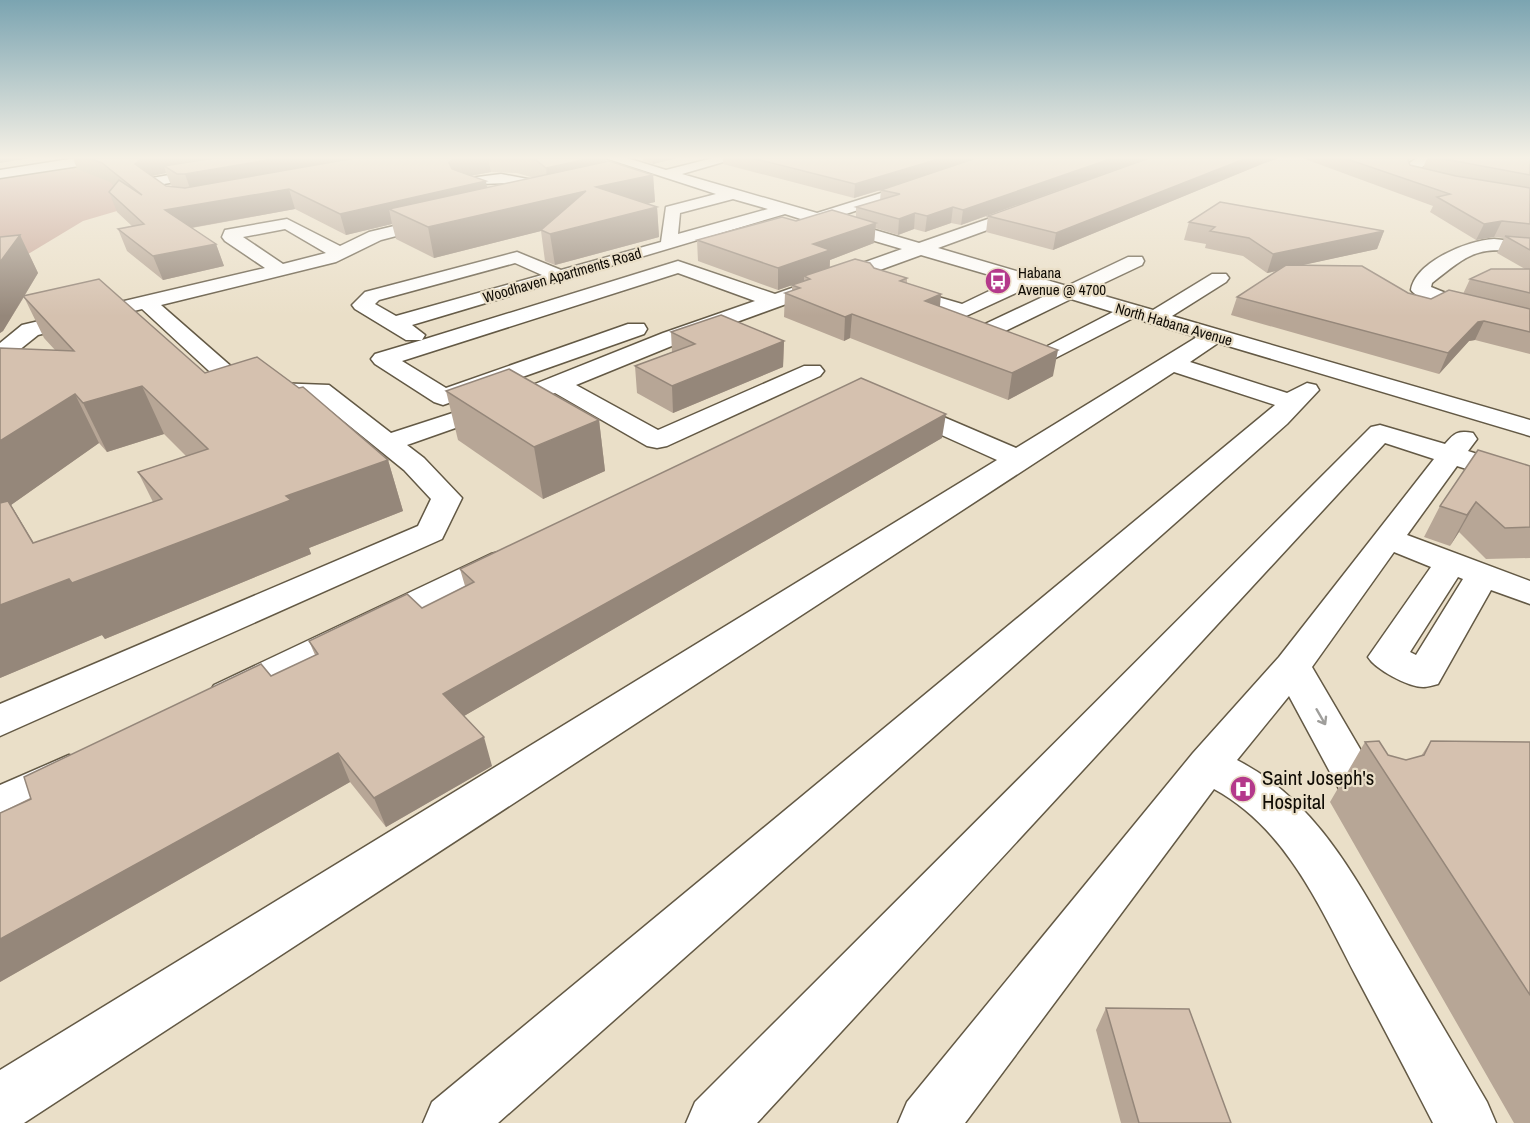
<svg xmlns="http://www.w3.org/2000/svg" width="1530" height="1123" font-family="'Archivo Narrow',sans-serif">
<rect width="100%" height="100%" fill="#eadfc8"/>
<polygon fill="#c8a799" points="75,167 98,175 133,179 134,206 83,221 0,271 0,178"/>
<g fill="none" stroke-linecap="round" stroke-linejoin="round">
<defs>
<g id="minor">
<polygon points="76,158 111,158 105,162 0,178 0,170"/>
<polygon points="266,158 298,158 292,162 152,186 145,182 152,178"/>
<path d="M605 158H627L666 170 713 158H737L682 174 817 213 993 158H1014L834 218 919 243 1022 207H1034L1036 210 1034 213 938 248 1067 286 1128 257H1142L1144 261 1142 265 1087 291 1153 310 1212 274H1226L1229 278 1226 282 1172 316 1530 420V436L1218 343 1190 362 1287 393 1307 383 1316 385 1319 390 1287 424 498 1123H423L432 1102 1275 405 1174 372 24 1123H0V1070L997 460 895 414 891 409 895 404 904 401 913 404 1016 448 1197 337 1133 318 1040 366 968 342 965 337 968 332 1051 293 1029 287 964 317 890 295 887 291 890 287 897 285 962 304 1010 281 921 255 679 343 576 385 658 430 804 366H820L824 371 820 376 667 446 657 448 647 446 555 393 407 445 424 458 462 498 442 539 0 736V704L418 526 431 499 404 470 314 397 234 394 142 309 38 335 8 359 0 361V343L22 325 265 268 225 241 222 237 225 230 287 219 340 246 369 232 436 216 444 221 442 224 381 240 336 262 161 305 249 382 329 385 391 433 505 396 663 333 755 301 678 273 402 361 446 388 628 324H644L647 329 644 334 443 405 434 402 375 364 371 359 375 354 422 340H406L355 309 352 305 365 292 517 252 561 270 661 242 666 207 716 194ZM733 199 768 209 678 234 680 213ZM785 214 804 220 806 223 817 224 902 249 775 294 678 261 422 340 425 335 412 325ZM285 229 326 253 283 264 243 237ZM515 263 542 275 396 316 375 304 379 300ZM1071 299 1113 312 1038 351 995 336Z"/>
<polygon points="1417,158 1434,158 1417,171 1530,192 1530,202 1450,188 1405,177 1402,168"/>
<polygon points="501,174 533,180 546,187 539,191 509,183 479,184 494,192 486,197 455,183 462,179"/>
<path d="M1494 239 1530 243V253C1478 246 1472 251 1432 283L1431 287 1468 302 1530 316V328C1505 323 1425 309 1411 290 1415 262 1468 240 1494 239Z"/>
<path d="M1380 425 1445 444C1454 433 1458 430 1473 433L1477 439 1468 451 1530 471V489L1457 466 1407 535 1530 581V604L1491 590 1438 684C1433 685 1428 687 1423 687 1408 687 1375 669 1368 657L1431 567 1394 552 1312 667 1390 800 1384 813 1368 818 1352 813 1289 696 1237 760C1318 802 1354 877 1399 952 1428 1002 1458 1052 1487 1102L1496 1123H1433C1408 1074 1382 1025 1356 976 1320 907 1286 828 1214 789L965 1123H898L907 1102 1193 753 1279 657 1434 459 1385 443 757 1123H686L695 1102 1371 427ZM1458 577 1463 579 1416 655 1410 652Z"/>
<polygon points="503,551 515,554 519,561 515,568 242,705 228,709 214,705 208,695 214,685 491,554"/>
<polygon points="69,755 84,760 91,772 84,784 0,823 0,785"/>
</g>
</defs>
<use href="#minor" stroke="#635945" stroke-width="3"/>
<use href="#minor" fill="#fff" fill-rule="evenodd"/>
</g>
<g fill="#b7a696" fill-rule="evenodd">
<path d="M73 158H605L606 162 653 175 655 202 646 204 657 207 659 237 555 265 545 261 541 231 434 258 396 239 392 224 346 235 295 209 192 228 216 244 224 266 163 280 127 251 118 229 132 226 117 212 109 192 114 186 110 182 77 169ZM491 172 517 173 534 178 487 188 471 176ZM166 173 171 185 173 187 166 186 152 176Z"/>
<polygon points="643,158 677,158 653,164 643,161"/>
<polygon points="723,158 1148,158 961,225 951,223 925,232 914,229 898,235 875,228 874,243 830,260 830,267 874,268 907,278 907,283 940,306 1053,376 1008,400 850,338 844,341 784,317 785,293 792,291 792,285 778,290 698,261 697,240 796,221 856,217 856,207 880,200 881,190 854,198 723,164"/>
<polygon points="1302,158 1413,158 1408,161 1410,165 1423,168 1427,158 1530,158 1530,354 1475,340 1469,341 1439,374 1231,315 1237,297 1277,271 1267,273 1243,256 1205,248 1206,244 1184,240 1189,222 1384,231 1377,249 1302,265 1431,299 1463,294 1470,279 1525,269 1497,253 1504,238 1494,237 1476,240 1430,212 1433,206"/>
<polygon points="1262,164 1053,250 986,232 988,216"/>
<path d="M20 235 38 273 25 295 205 373 388 460 403 511 309 548 311 554 105 639 102 635 0 678V348L55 350 44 338 24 297 3 331 0 333V237ZM164 434 186 456 138 472 153 502 34 543 11 505 99 443 107 452Z"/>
<polygon points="671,332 784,341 783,367 673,413 637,393 635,366 672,352"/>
<polygon points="446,391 599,420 605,471 543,499 458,440"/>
<polygon points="942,438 464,716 492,766 386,827 350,782 0,982 0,813 315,655 309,641 422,608 465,586 460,569"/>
<polygon points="1530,466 1530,558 1486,559 1459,532 1450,546 1424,537 1440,506"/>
<polygon points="1431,741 1530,742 1530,1123 1514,1123 1330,802 1365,742 1388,755 1406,760 1421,756"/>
<polygon points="1106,1008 1231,1123 1121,1123 1096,1030"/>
</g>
<g fill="#95877a">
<polygon points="0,158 30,158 0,163"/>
<polygon points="143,158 251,158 164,166 166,173 152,176 135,164"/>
<polygon points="280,158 387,158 192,194 185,174"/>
<polygon points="459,158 488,158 491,172 457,178 449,163 453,159"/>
<polygon points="592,158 605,158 607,174 548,187 546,168"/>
<polygon points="653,158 677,158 653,164"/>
<polygon points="942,158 984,158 854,198 855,184"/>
<polygon points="1113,158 1148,158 961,225 963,210"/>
<polygon points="1247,158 1279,158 1262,164 1053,250 1056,233"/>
<polygon points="653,175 655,202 599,215 596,187"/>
<polygon points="486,181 489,201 389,209 392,224 346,235 340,214"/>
<polygon points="289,189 295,209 173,231 165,210"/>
<polygon points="586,191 541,230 541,231 434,258 428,227"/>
<polygon points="657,207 659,237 555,265 550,234"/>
<polygon points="953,207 951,223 925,232 927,216"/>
<polygon points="915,213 914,229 898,235 899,219"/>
<polygon points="1502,221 1494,237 1476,240 1484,224"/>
<polygon points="876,223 874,243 830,260 829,272 804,276 804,281 778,290 778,268 813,244"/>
<polygon points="1384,231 1377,249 1267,273 1273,254"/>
<polygon points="20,235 38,273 3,331 0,333 0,262"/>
<polygon points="216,244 224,266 163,280 153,256"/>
<polygon points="941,294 939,318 925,301"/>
<polygon points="852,314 850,338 844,341 845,317"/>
<polygon points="1484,321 1475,340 1469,341 1439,374 1448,353 1478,322"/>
<polygon points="784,341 783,367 673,413 672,386"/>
<polygon points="1058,350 1053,376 1008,400 1012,373"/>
<polygon points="142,386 164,434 107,452 83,403"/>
<polygon points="75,394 99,443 11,505 57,583 286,496 388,460 403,511 309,548 311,554 105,639 102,635 0,678 0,441"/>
<polygon points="946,414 942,438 452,723 443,694"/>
<polygon points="599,420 605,471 543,499 534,447"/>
<polygon points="1476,502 1459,532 1450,546 1467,515"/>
<polygon points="484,737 492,766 386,827 374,798"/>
<polygon points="338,753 350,782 0,982 0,939"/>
</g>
<g fill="#d5c1af" stroke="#95877a" stroke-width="1.5">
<polygon points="90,158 143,158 135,164 166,186 185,188 355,158 459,158 453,159 449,163 452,169 486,181 340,214 289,189 165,210 216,244 153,256 118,229 144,224 109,192 119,180 142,195 102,163"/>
<polygon points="214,158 280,158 185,174 177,174 164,166"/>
<polygon points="529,158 592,158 546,168 536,160"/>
<polygon points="752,158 942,158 855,184"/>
<polygon points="976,158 1113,158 963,210 953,207 927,216 915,213 899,219 856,207 900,194 881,190"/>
<polygon points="1149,158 1247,158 1056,233 988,216"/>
<polygon points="1344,158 1407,158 1410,165 1456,176 1530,188 1530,224 1502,221 1484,224 1437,197 1450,194"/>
<polygon points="1439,158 1530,158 1530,175"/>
<polygon points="609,161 653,175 596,187 657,207 550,234 541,230 586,191 428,227 389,209"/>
<polygon points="1220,202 1384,231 1273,254 1249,238 1210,231 1215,227 1189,222"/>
<polygon points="832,210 876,223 813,244 830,250 778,268 697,240 782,217 796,221"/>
<polygon points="20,235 0,262 0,237"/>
<polygon points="1505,236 1530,238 1530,250"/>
<polygon points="855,259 870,263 874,268 907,278 900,281 941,294 925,301 1058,350 1012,373 852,314 845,317 785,293 800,288 792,285 810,279 804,276"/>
<polygon points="1286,265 1362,266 1408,293 1431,299 1449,290 1530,309 1530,332 1484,321 1478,322 1448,353 1237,297"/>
<polygon points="1491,269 1530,269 1530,293 1470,279"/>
<polygon points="99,279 205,373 257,357 299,388 303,387 388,460 286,496 291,500 72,583 69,579 0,605 0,503 8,501 33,543 162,499 138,472 208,449 142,386 83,403 75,394 0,441 0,348 74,351 23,296"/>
<polygon points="721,315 784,341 672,386 635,366 695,344 671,332"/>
<polygon points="509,369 599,420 534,447 446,391"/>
<polygon points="861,378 946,414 443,694 484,737 374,798 338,753 0,939 0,813 31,799 24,777 261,664 271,676 318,654 309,641 407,594 422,608 474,582 460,569"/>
<polygon points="1478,450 1530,466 1530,527 1505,528 1476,502 1467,515 1440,506"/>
<polygon points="1379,741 1388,755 1406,760 1424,755 1431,741 1530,742 1530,995 1365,742"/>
<polygon points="1106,1008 1189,1009 1231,1123 1139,1123"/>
</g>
<defs><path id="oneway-shaft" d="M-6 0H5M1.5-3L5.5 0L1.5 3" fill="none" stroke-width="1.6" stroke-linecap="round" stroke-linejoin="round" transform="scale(1.5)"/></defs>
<use stroke="#9f9e9b" href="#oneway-shaft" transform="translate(1321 717) rotate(60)"/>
<linearGradient id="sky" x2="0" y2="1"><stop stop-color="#7ba4b1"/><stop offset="0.5" stop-color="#f6f1e6"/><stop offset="1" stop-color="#f6f1e6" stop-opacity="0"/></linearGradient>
<rect width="1530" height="316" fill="url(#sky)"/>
<defs>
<symbol id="bus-disc" viewBox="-11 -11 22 22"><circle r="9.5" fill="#b4398b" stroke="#eadfc8"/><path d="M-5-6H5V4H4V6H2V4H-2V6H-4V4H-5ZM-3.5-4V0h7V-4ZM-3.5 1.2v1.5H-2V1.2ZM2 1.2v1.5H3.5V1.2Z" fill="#fff"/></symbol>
<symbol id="hospital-disc" viewBox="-11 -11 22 22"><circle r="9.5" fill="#b4398b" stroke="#eadfc8"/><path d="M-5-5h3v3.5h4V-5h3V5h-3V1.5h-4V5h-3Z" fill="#fff"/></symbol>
</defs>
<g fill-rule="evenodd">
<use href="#bus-disc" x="983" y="266" width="30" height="30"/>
<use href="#hospital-disc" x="1228" y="774" width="30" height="30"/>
</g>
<g text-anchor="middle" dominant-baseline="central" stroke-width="4.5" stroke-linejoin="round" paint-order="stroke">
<g font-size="15" fill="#100c05" stroke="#eadfc8" text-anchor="start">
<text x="1018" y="272">Habana<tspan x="1018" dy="17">Avenue @ 4700</tspan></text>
</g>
<g font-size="15" fill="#100c05" stroke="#eadfc8">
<text transform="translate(562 275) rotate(-16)">Woodhaven Apartments Road</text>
<text transform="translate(1174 324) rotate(16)">North Habana Avenue</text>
</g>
<g font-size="21" fill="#100c05" stroke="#eadfc8" text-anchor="start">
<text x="1262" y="777">Saint Joseph's<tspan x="1262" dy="24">Hospital</tspan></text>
</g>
</g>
</svg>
